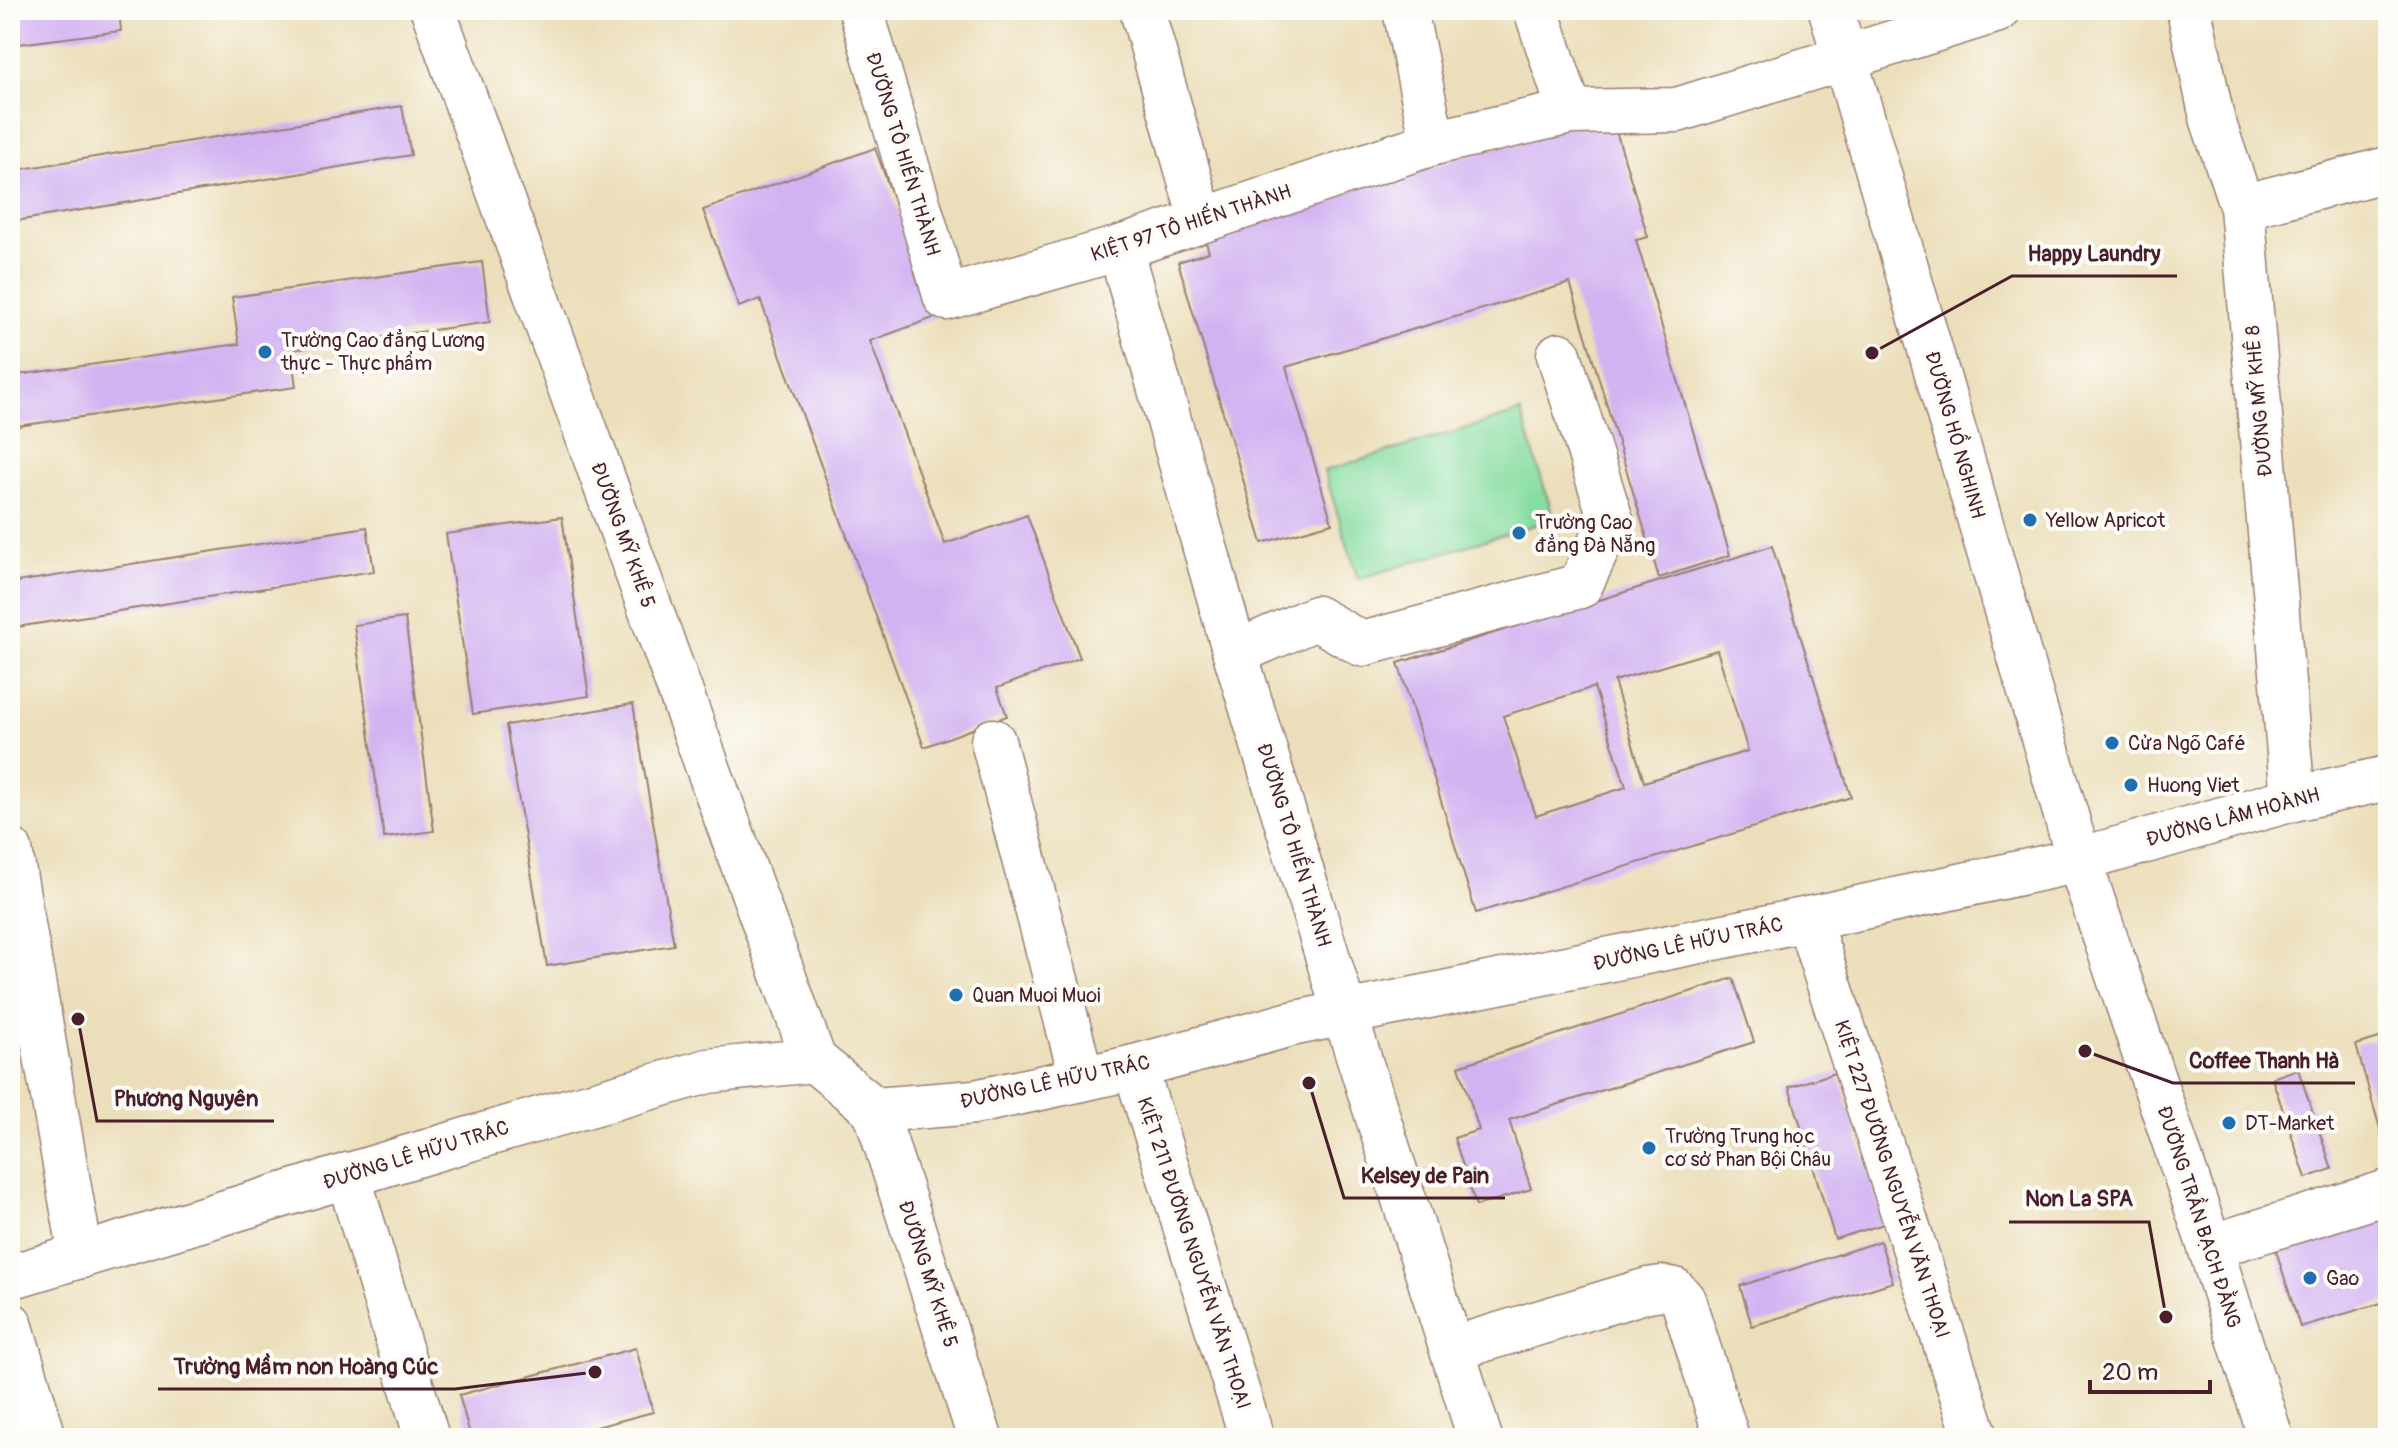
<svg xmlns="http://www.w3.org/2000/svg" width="2398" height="1448" font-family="Pangolin,sans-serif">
<rect width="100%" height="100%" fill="#fdfcf7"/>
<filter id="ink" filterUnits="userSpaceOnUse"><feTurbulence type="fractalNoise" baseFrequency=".0125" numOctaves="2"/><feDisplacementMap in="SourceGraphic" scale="16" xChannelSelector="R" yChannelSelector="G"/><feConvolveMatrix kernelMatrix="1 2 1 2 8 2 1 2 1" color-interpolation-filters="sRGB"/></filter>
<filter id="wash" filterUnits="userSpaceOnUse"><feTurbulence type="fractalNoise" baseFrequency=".006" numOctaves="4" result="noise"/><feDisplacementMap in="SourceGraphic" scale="32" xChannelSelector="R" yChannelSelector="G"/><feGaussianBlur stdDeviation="1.8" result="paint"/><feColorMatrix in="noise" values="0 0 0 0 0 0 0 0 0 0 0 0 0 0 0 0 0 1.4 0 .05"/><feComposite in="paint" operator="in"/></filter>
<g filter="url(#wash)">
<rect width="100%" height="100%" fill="#ebdeba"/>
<polygon fill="#86dda1" stroke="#687e66" stroke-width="2" points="1521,412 1554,519 1358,579 1324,471"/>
<g id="blocks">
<g fill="#d2b3f2" fill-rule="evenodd">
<polygon points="10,10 119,10 121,31 10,45"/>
<polygon points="402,106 411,155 10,222 10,171"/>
<polygon points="1611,114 1648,237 1636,240 1730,555 1659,578 1570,283 1286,367 1332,523 1262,543 1178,262 1209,252 1203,233"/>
<polygon points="875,148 936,317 870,341 945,544 1027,515 1080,658 997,688 1007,716 924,747 760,299 739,307 703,210"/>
<polygon points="482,262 490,322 291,350 296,387 10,427 10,376 239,344 232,297"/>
<polygon points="562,517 589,696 473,714 446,534"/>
<polygon points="367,527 374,571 10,628 10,583"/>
<path d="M1772 546 1851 797 1476 913 1398 663ZM1717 650 1748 751 1644 782 1614 681ZM1594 687 1626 787 1536 816 1503 716Z"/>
<polygon points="405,618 434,831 384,838 354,625"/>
<polygon points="633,704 674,945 547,966 506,725"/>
<polygon points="1733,978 1754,1042 1509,1120 1531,1189 1476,1206 1454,1138 1479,1130 1459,1066"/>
<polygon points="2386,1036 2388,1042 2387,1153 2356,1045"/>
<polygon points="2298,1069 2332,1169 2306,1178 2272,1078"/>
<polygon points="1838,1072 1884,1224 1835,1239 1789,1087"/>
<polygon points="2388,1205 2388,1301 2300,1327 2273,1241"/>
<polygon points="1880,1241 1893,1282 1752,1326 1740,1286"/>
<polygon points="636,1348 653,1412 555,1438 471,1438 459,1395"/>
</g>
</g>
</g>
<g filter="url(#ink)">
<use href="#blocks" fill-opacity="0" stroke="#9a7e72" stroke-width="2"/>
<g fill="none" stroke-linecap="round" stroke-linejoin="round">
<defs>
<g id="minor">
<polyline points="433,10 814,1060"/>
<polyline points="861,10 946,298 1120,248 1433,143 1570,112 1677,110 1998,10"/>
<polyline points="1142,10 1201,219"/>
<polyline points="1405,10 1433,143"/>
<polyline points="1536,10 1570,112"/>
<polyline points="1831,10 2079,860 2210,1247 2271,1438"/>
<polyline points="2189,10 2212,118 2242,207 2293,799"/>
<polyline points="2242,207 2388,169"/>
<polyline points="1120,248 1235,653 1345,1014 1480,1438"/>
<polyline points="1235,653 1316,618 1362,644 1580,586 1611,520 1559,355"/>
<polyline points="993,741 1082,1079"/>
<polyline points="10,850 81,1256"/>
<polyline points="1808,919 1976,1438"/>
<polyline points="1135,1067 1252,1438"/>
<polyline points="875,1110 980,1438"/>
<polyline points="348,1175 427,1438"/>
<polyline points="2210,1247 2388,1192"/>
<polyline points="10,1277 466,1140 708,1071 814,1060 875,1110 975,1102 1082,1079 1135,1067 1291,1024 1808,919 2079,860 2293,799 2388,778"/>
<polyline points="10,1324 44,1438"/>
<polyline points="1452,1349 1648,1290 1662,1288 1674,1290 1683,1300 1727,1438"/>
</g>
</defs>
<use href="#minor" stroke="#9a7e72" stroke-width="47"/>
<use href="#minor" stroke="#fff" stroke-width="44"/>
</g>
</g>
<g fill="#1f6fb2" stroke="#fdfcf7" stroke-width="3">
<circle cx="265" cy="352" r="8"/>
<circle cx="2030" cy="520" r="8"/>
<circle cx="1519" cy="533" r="8"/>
<circle cx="2112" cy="743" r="8"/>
<circle cx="2131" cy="785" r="8"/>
<circle cx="956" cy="995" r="8"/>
<circle cx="2229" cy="1123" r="8"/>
<circle cx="1649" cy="1148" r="8"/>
<circle cx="2310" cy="1278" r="8"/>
</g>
<g text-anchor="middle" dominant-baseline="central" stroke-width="8" stroke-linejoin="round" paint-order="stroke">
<g font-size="20" fill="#4a1f2b" stroke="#fdfcf7">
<text transform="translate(903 154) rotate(73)">ĐƯỜNG TÔ HIẾN THÀNH</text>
<text transform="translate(1191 223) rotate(-18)">KIỆT 97 TÔ HIẾN THÀNH</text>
<text transform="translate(2259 401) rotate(-95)">ĐƯỜNG MỸ KHÊ 8</text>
<text transform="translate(1955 435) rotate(74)">ĐƯỜNG HỒ NGHINH</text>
<text transform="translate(623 535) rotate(70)">ĐƯỜNG MỸ KHÊ 5</text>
<text transform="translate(2233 817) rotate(-15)">ĐƯỜNG LÂM HOÀNH</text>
<text transform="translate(1294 845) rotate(73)">ĐƯỜNG TÔ HIẾN THÀNH</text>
<text transform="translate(1688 944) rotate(-12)">ĐƯỜNG LÊ HỮU TRÁC</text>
<text transform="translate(1055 1082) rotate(-12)">ĐƯỜNG LÊ HỮU TRÁC</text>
<text transform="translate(416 1155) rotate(-17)">ĐƯỜNG LÊ HỮU TRÁC</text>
<text transform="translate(1892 1179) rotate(72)">KIỆT 227 ĐƯỜNG NGUYỄN VĂN THOẠI</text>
<text transform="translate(2199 1217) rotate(72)">ĐƯỜNG TRẦN BẠCH ĐẰNG</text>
<text transform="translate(1194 1253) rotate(72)">KIỆT 211 ĐƯỜNG NGUYỄN VĂN THOẠI</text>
<text transform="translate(928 1274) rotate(72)">ĐƯỜNG MỸ KHÊ 5</text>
</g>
<g font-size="20" fill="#4a1f2b" stroke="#fdfcf7" text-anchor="start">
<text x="281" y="340">Trường Cao đẳng Lương<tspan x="281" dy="23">thực - Thực phẩm</tspan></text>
<text x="2046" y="520">Yellow Apricot</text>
<text x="1535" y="522">Trường Cao<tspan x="1535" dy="23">đẳng Đà Nẵng</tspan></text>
<text x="2128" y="743">Cửa Ngõ Café</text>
<text x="2147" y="785">Huong Viet</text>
<text x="972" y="995">Quan Muoi Muoi</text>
<text x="2245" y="1123">DT-Market</text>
<text x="1665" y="1136">Trường Trung học<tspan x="1665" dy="23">cơ sở Phan Bội Châu</tspan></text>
<text x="2326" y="1278">Gao</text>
</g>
</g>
<path fill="none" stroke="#4a1f2b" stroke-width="3" d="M1872 353L2012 276H2177M2085 1051L2173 1083H2355M78 1019L97 1121H274M1309 1083L1344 1198H1505M2166 1317L2149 1222H2009M595 1372L455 1389H158"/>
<g fill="#4a1f2b" stroke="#fdfcf7" stroke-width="3">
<circle cx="1872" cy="353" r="8"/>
<circle cx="2085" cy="1051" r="8"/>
<circle cx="78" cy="1019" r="8"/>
<circle cx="1309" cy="1083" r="8"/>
<circle cx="2166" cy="1317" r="8"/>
<circle cx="595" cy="1372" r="8"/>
</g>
<g font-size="22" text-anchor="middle" font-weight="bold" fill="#4a1f2b" stroke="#fdfcf7" stroke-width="8" stroke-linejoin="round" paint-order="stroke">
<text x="2094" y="261">Happy Laundry</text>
<text x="2264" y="1068">Coffee Thanh Hà</text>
<text x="186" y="1106">Phương Nguyên</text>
<text x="1425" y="1183">Kelsey de Pain</text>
<text x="2079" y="1206">Non La SPA</text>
<text x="306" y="1374">Trường Mầm non Hoàng Cúc</text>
</g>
<rect width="2398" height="1448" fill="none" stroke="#fdfcf7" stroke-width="40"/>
<path d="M2090 1380v12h120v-12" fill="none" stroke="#4a1f2b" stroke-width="4"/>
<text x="2102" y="1380" font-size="24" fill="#4a1f2b" stroke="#fdfcf7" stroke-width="6" paint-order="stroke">20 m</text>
</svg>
